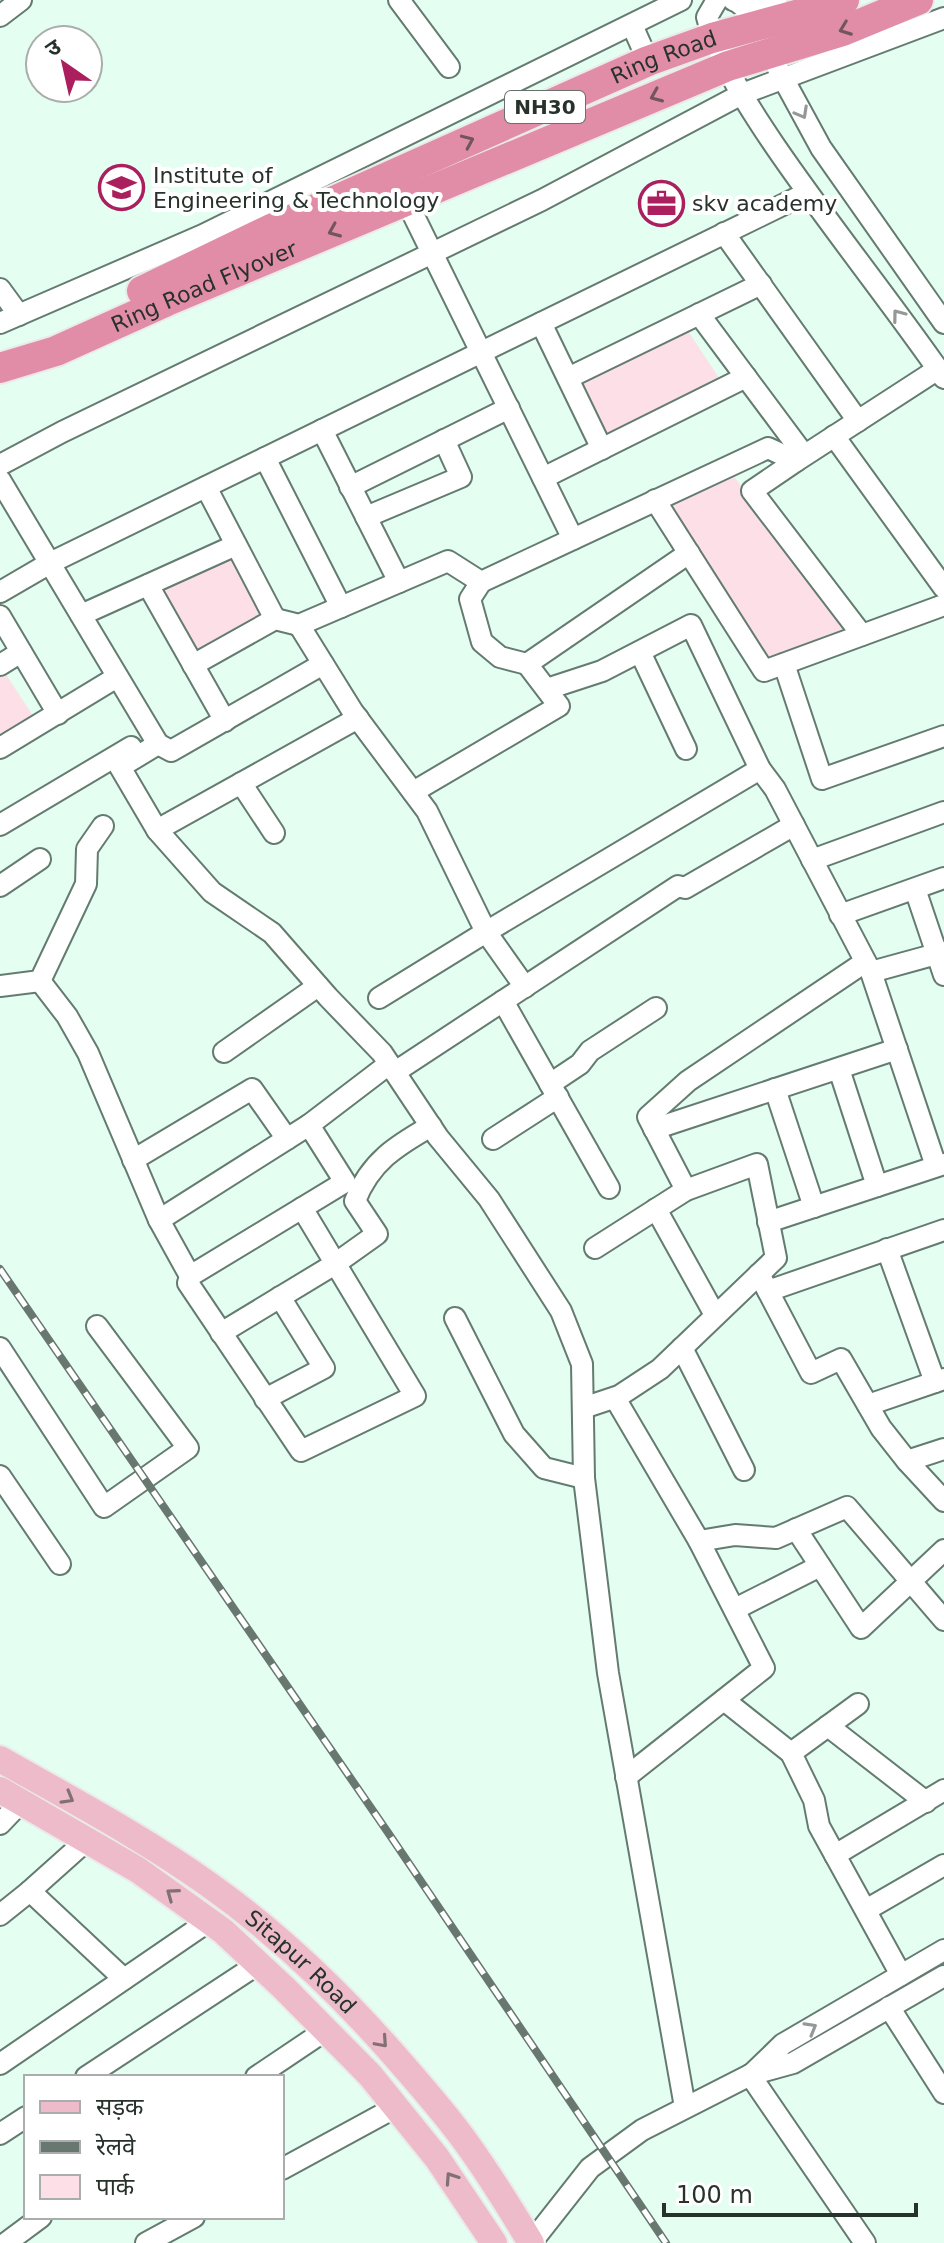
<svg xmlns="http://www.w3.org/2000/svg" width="944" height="2243" font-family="'DejaVu Sans','Noto Sans Devanagari',sans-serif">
<rect width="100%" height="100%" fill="#e4fef1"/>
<g fill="#fcdfe7">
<polygon points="686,328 721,381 608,435 578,382"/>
<polygon points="733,475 847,631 767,660 670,507"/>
<polygon points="229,554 263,617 193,655 157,587"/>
<polygon points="3,670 35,719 0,740 0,672"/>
</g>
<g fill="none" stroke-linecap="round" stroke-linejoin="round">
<defs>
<g id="minor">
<polyline points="399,0 449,67"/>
<path d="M717 0 707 17C718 60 750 109 775 146 829 225 889 299 944 378"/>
<path d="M733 0C747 5 753 21 760 33"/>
<polyline points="747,12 776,0"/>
<polyline points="0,16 21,0"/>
<polyline points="632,25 648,61"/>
<polyline points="778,69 821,148 944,323"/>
<polyline points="406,200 573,539"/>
<polyline points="724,233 858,421"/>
<polyline points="0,289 19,315"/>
<polyline points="699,314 804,455"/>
<polyline points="0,323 203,235 681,0"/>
<polyline points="541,323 602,449"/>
<polyline points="568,378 761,284"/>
<polyline points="322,430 399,582"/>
<polyline points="834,436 944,588"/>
<polyline points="265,458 341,607"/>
<polyline points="796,461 752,491 862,635"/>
<polyline points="0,465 62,432 542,200 742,94 944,18"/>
<polyline points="543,478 746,377"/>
<polyline points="0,480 158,744 120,767 157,830 212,892 272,933 328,997 382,1053 438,1137 489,1199 561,1311 582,1364 584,1478 608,1673 685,2107"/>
<polyline points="206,487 275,619"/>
<polyline points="350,487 509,408"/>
<polyline points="655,500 764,671 944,605"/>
<polyline points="366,517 461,477 444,440"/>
<polyline points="481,582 470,599 482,642 500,657 527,664 689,553"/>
<polyline points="148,585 225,721"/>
<polyline points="0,592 50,563 807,193"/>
<polyline points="81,615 236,545"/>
<polyline points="0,616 58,714"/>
<polyline points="299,625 353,712 427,811 486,932 525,987"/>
<polyline points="640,652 686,749"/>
<polyline points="784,664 822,779 944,736"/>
<polyline points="0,665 21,652"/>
<polyline points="193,665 275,619 299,625 448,561 481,582 768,448 796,461 938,369"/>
<polyline points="547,689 602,671 691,625 760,769 775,789 871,972 936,1166"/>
<polyline points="158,744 171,751 323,664"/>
<polyline points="0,748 117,677"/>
<polyline points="241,783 274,833"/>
<polyline points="413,792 559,706 527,664"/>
<polyline points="0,825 131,747"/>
<polyline points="157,830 358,718"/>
<polyline points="812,860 944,812"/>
<polyline points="0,886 40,859"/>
<polyline points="915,889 944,975"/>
<polyline points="840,915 944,878"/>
<polyline points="871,972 944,952"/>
<polyline points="40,981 67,1016 88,1053 159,1220 190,1276 188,1283 301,1451 415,1396 302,1208"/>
<polyline points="0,986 40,981 86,884 87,849 103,826"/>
<polyline points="379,998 486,932 760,769"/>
<polyline points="503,1001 609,1188"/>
<polyline points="224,1052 318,986"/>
<polyline points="839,1069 877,1186"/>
<polyline points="395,1072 678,886 685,888 794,825"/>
<polyline points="550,1084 580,1064 590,1051 656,1008"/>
<polyline points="775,1089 814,1207"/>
<polyline points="654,1129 897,1049"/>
<polyline points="493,1139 558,1097"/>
<polyline points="133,1160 252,1089 287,1139"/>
<polyline points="686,1190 648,1117 688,1081 865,962"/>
<polyline points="656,1209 715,1315"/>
<polyline points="159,1220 309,1125 389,1064"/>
<polyline points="768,1222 944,1164"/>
<polyline points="887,1249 935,1382"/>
<polyline points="759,1274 811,1373 841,1359 881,1428 907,1461 944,1501"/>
<polyline points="190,1276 345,1182 309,1125"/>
<polyline points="768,1291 944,1230"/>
<polyline points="455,1318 514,1434 544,1468 584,1478"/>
<path d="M221 1333 335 1264 377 1234 355 1201C370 1162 396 1146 431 1126"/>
<polyline points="0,1348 104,1507 188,1448 97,1326"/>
<polyline points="682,1348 744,1470"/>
<polyline points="615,1398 699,1541 764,1668 626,1777"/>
<polyline points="265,1399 324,1368 280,1297"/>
<polyline points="868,1405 944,1379"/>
<polyline points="583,1408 619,1396 660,1369 776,1258 757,1164 686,1190 595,1248"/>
<polyline points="907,1461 944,1449"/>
<polyline points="0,1476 60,1564"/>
<polyline points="796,1529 861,1628 944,1550"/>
<polyline points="699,1541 735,1535 776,1538 847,1507 944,1620"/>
<polyline points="735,1609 820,1566"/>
<polyline points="724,1700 791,1753 814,1800 819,1826 901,1975"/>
<polyline points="828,1726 926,1802"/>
<polyline points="791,1753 858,1704"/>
<polyline points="0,1824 21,1802"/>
<polyline points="87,1840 30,1891 124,1979"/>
<polyline points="835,1855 944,1790"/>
<polyline points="866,1910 944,1865"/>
<polyline points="0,1915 30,1891"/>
<polyline points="889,2007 944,2093"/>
<polyline points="0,2064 209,1921"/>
<polyline points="753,2073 783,2044 944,1950"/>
<polyline points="750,2075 865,2243"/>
<polyline points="86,2077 258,1964"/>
<polyline points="256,2077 326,2030"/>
<polyline points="0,2134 26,2117"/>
<polyline points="282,2169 396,2107"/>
<polyline points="6,2243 41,2217"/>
<polyline points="146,2243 194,2217"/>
<polyline points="531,2243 590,2168 642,2130 750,2075 793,2063 944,1976"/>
</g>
<g id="major">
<path id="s1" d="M0 1759C70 1799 142 1837 208 1884 283 1937 348 2001 407 2070 427 2093 447 2116 465 2141 489 2174 510 2208 531 2243"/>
<polyline points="0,1790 138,1870 223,1931 284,1988 370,2075 437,2158 494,2243"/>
</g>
<g id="highway">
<path id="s2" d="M142 291 269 230 648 61 712 38 829 6 844 0"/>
<path id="s3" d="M0 368 56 351 167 301 728 66 843 31 918 0"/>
</g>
</defs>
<use href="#minor" stroke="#647b70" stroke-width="24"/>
<use href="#major" stroke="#eaeaea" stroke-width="30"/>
<use href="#highway" stroke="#eaeaea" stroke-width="34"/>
<use href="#minor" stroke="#fff" stroke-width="20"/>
<use href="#major" stroke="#eebbca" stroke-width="26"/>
<use href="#highway" stroke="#e28da7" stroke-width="30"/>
<defs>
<polyline id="rail" points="0,1269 389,1834 666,2243"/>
</defs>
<use href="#rail" stroke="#687770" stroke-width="8"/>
<use href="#rail" stroke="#fff" stroke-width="5" stroke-dasharray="15" stroke-linecap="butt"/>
</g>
<defs><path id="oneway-chevron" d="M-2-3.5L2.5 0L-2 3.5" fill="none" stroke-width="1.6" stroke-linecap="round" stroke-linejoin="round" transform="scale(2)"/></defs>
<g stroke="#72565e">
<use href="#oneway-chevron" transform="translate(845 29) rotate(159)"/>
<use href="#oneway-chevron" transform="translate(656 96) rotate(157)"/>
<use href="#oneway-chevron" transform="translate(468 141) rotate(-24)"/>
<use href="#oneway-chevron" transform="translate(334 231) rotate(157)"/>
</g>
<g stroke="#949896">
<use href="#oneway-chevron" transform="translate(802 113) rotate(61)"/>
<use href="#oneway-chevron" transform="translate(898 315) rotate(-127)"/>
<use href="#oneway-chevron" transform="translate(811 2028) rotate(-30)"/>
</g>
<g stroke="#817074">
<use href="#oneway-chevron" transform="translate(68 1798) rotate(30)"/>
<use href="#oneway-chevron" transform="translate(172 1894) rotate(-144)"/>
<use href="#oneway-chevron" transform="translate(382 2042) rotate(48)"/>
<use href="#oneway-chevron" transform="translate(451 2178) rotate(-124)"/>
</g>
<defs>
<symbol id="university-ring" viewBox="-11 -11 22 22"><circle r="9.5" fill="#fff" stroke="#ab1f5e" stroke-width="1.5"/><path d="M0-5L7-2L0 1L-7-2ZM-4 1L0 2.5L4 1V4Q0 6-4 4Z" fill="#ab1f5e"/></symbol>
<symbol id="office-ring" viewBox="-11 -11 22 22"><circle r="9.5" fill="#fff" stroke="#ab1f5e" stroke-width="1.5"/><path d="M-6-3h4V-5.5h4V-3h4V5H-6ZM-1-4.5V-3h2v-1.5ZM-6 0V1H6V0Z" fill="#ab1f5e"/></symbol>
</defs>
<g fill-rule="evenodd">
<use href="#university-ring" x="96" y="162" width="51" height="51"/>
<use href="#office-ring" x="636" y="178" width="51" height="51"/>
</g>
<g text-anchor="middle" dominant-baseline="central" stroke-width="8" stroke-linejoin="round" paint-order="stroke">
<rect fill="#fff" stroke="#68706c" stroke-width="2" x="505" y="91" width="80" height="32" rx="6"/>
<g font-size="20" font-weight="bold" fill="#28322d">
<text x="545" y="107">NH30</text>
</g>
<g font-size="22" fill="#28322d" stroke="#fff">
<text stroke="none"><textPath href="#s2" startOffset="572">Ring Road</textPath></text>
<text stroke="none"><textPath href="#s3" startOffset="220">Ring Road Flyover</textPath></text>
<text stroke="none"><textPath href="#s1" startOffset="364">Sitapur Road</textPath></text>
</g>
<g font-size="22" fill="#28322d" stroke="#fff" text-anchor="start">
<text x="153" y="175">Institute of<tspan x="153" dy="25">Engineering &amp; Technology</tspan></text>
<text x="692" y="203">skv academy</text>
</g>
</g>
<rect x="24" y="2075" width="260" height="144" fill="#ffffff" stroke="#a9adab" stroke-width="2"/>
<rect x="40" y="2101" width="40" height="12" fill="#eebbca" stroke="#a9adab" stroke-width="2"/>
<text x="96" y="2115" font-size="24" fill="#28322d">सड़क</text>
<rect x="40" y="2141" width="40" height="12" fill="#687770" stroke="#a9adab" stroke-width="2"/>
<text x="96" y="2155" font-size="24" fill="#28322d">रेलवे</text>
<rect x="40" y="2175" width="40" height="24" fill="#fcdfe7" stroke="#a9adab" stroke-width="2"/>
<text x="96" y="2195" font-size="24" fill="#28322d">पार्क</text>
<g transform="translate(64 64) rotate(326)"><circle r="38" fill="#ffffff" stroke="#a9adab" stroke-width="2"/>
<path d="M0-6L14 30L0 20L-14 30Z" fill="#ab1f5e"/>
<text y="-12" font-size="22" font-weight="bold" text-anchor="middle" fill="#28322d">उ</text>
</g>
<path d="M664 2203v12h252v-12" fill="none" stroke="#28322d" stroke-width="4"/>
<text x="676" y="2203" font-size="24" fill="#28322d" stroke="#ffffff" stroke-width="6" paint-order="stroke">100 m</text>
</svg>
